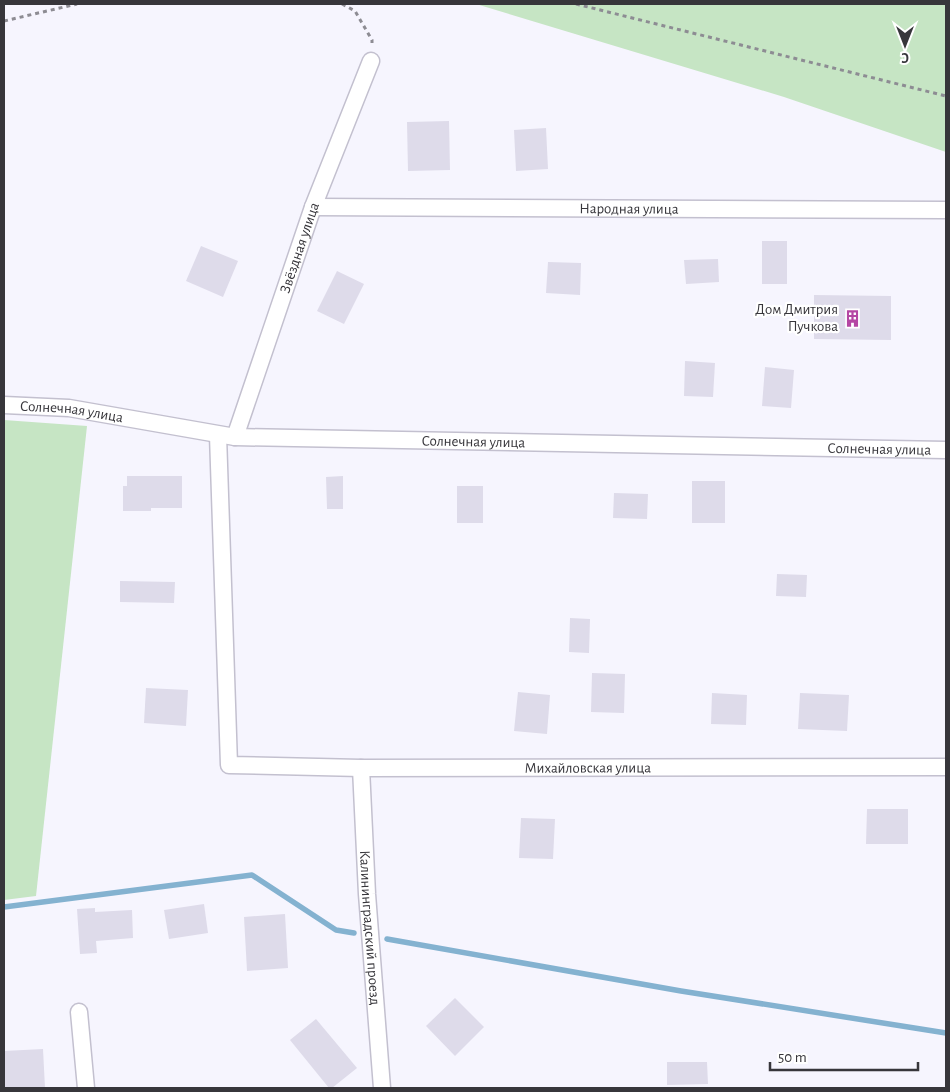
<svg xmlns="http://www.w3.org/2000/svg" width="950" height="1092" font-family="'Alegreya Sans',sans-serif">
<rect width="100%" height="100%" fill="#f6f5fe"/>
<g fill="#c6e5c4">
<polygon points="476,4 946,4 946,152 784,97"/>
<polygon points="4,420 87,426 36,896 4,900"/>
</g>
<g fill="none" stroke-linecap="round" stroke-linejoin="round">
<g stroke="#84b2d0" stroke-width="5.5">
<polyline points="4,907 252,875 336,930 354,933"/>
<polyline points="387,939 681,991 946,1033"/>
</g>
</g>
<g fill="#dedbea">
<polygon points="449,121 450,170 408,171 407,122"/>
<polygon points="546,128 548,169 516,171 514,130"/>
<rect x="762" y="241" width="25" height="43"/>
<polygon points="201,246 238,261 223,297 186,281"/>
<polygon points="718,259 719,282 686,284 684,260"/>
<polygon points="548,262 581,263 580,295 546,293"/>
<polygon points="337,271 364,284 344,324 317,311"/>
<polygon points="814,295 891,296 891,340 814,339"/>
<polygon points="685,361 715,363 713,397 684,396"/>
<polygon points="765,367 794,370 791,408 762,406"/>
<polygon points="127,476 182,476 182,508 151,508 151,511 123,511 123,486 127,486"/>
<polygon points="343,476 343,509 327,509 326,477"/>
<rect x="692" y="481" width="33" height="42"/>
<rect x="457" y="486" width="26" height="37"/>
<polygon points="614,493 648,494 647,519 613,518"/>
<polygon points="777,574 807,575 806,597 776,596"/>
<polygon points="120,581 175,582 174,603 120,602"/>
<polygon points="570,618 590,619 589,653 569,652"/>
<polygon points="592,673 625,674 624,713 591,712"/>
<polygon points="146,688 188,690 186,726 144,723"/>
<polygon points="518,692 550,695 547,734 514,731"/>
<polygon points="712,693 747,695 746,725 711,724"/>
<polygon points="800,693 849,695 847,731 798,729"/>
<polygon points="867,809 908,809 908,844 866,844"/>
<polygon points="521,818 555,819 553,859 519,858"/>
<polygon points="204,904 208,933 169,939 164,910"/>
<polygon points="95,908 95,912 132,910 133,938 96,941 97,953 80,954 77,909"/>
<polygon points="285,914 288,968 247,971 244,917"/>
<polygon points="455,998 484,1027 455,1056 426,1026"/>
<polygon points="316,1019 357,1068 332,1088 329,1088 290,1040"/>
<polygon points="43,1049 45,1088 4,1088 4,1051"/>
<polygon points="667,1062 707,1062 708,1084 667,1085"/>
</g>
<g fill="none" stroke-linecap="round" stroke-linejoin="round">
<defs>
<g id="minor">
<path id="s1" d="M313 207 946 210"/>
<path id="s2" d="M4 405 69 408 235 437 946 450"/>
<path id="s3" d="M218 435 229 765 361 768 946 767"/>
<path id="s4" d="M235 437 313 207 371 61"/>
<path id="s5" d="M361 768 367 894 382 1088"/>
<polyline points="79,1012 86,1088"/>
</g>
</defs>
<use href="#minor" stroke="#c3c0cf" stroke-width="19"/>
<g stroke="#8d8c93" stroke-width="3" stroke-dasharray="4 4" stroke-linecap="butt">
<polyline points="342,4 355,11 372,40 372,43"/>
<polyline points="576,4 946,96"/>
<polyline points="4,21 77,4"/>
</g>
<use href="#minor" stroke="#fff" stroke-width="16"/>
</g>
<defs>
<symbol id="building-bare" viewBox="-9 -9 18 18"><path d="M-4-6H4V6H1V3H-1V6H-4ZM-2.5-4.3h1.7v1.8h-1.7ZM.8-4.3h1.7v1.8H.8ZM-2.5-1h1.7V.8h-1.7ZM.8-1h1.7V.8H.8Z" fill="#b546a3" stroke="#fff" stroke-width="2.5" paint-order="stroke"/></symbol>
</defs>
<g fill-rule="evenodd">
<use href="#building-bare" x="840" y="306" width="25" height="25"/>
</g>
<g text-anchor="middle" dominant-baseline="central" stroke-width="4.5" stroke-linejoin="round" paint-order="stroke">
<g font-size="15" fill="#37363b" stroke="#fff">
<text stroke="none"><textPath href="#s1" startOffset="316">Народная улица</textPath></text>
<text stroke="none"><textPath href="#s4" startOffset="200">Звёздная улица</textPath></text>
<text stroke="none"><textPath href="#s2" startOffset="68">Солнечная улица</textPath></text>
<text stroke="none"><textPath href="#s2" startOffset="472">Солнечная улица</textPath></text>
<text stroke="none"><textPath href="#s2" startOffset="878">Солнечная улица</textPath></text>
<text stroke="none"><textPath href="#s3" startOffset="689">Михайловская улица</textPath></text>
<text stroke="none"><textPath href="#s5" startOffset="160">Калининградский проезд</textPath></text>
</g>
<g font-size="15" fill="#37363b" stroke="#fff" text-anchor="end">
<text x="838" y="309">Дом Дмитрия<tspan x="838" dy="17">Пучкова</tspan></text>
</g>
</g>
<rect width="950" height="1092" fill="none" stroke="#37363b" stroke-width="10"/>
<g transform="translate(905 45) rotate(180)" stroke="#ffffff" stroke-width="4" paint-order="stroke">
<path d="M0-4L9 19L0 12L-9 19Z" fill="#37363b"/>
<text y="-8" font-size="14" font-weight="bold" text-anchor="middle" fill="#37363b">С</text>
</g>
<path d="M770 1062v8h148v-8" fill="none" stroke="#37363b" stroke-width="2.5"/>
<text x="778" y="1062" font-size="15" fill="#37363b" stroke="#ffffff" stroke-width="4" paint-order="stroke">50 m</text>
</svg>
